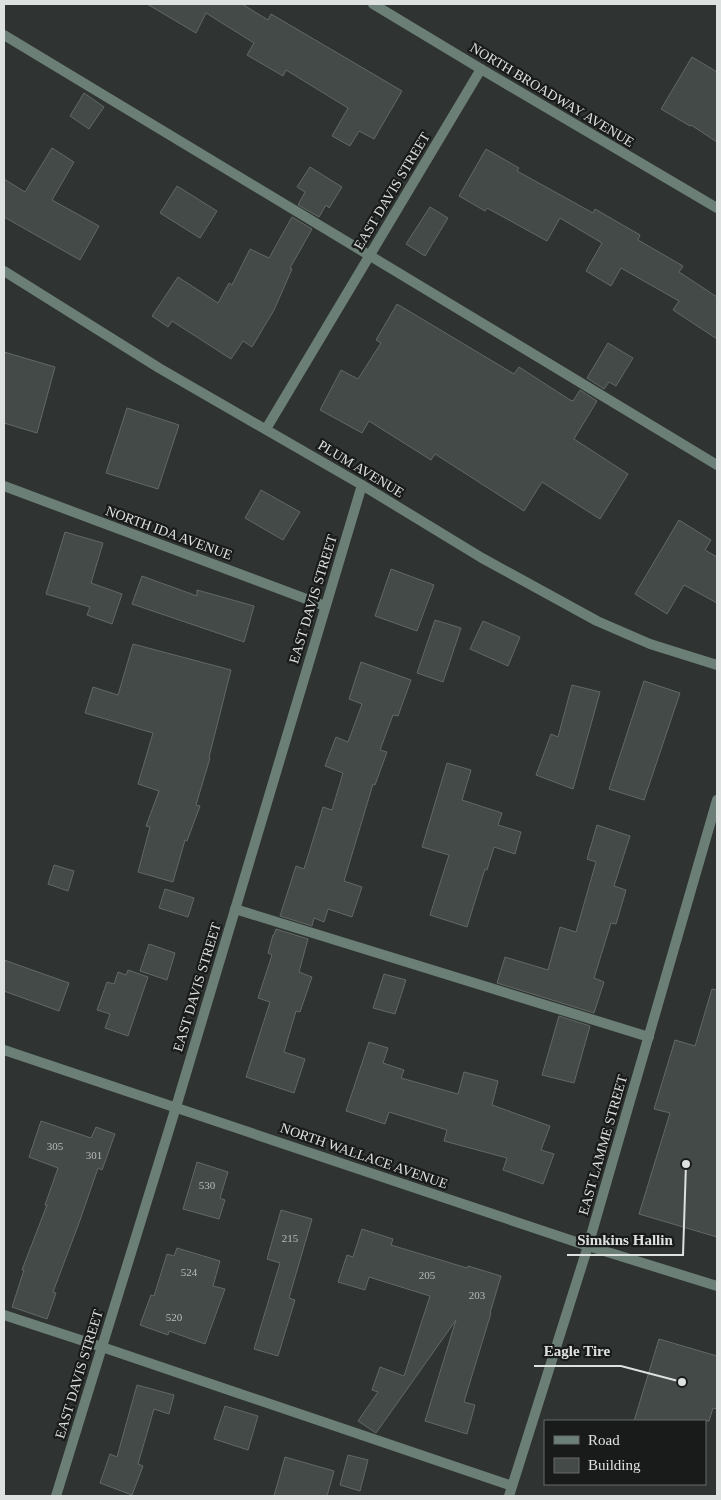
<svg xmlns="http://www.w3.org/2000/svg" width="721" height="1500" font-family="'Times New Roman',serif">
<rect width="100%" height="100%" fill="#2f3432"/>
<g fill="#444a47" stroke="#626965">
<polygon points="147,4 242,4 268,20 271,14 402,91 374,139 359,131 350,146 332,136 348,108 286,70 283,76 247,55 254,43 206,13 196,33"/>
<polygon points="692,57 717,72 717,142 691,125 690,126 661,109"/>
<polygon points="84,93 104,107 89,129 70,116"/>
<polygon points="52,148 74,162 52,200 99,226 80,260 4,217 4,179 25,192"/>
<polygon points="486,149 519,168 517,171 593,213 595,209 640,235 638,240 683,266 679,272 717,297 717,339 673,310 679,301 621,268 611,286 586,271 602,243 560,218 547,241 487,208 485,211 459,196"/>
<polygon points="310,167 342,187 329,208 326,205 319,217 298,205 305,192 297,187"/>
<polygon points="177,186 217,211 200,238 160,213"/>
<polygon points="430,207 448,218 425,256 406,244"/>
<polygon points="292,217 312,229 290,268 292,269 274,310 252,347 243,341 231,359 172,321 168,327 152,316 178,277 218,303 229,283 232,285 250,249 269,258"/>
<polygon points="397,304 514,374 519,367 570,400 573,401 580,390 597,401 574,439 628,474 600,519 542,482 524,511 435,454 431,460 369,421 362,433 320,410 341,370 358,379 381,343 376,340"/>
<polygon points="608,343 633,358 616,386 609,382 604,389 587,378"/>
<polygon points="4,352 55,367 37,433 4,423"/>
<polygon points="127,408 179,425 158,489 106,473"/>
<polygon points="261,490 300,512 283,540 245,518"/>
<polygon points="679,520 711,540 705,550 717,557 717,603 684,585 667,614 635,594"/>
<polygon points="65,532 103,543 91,583 122,594 112,624 87,615 90,607 46,594"/>
<polygon points="391,569 434,585 417,631 375,616"/>
<polygon points="142,576 197,596 197,590 254,606 244,642 132,604"/>
<polygon points="435,620 461,628 443,682 417,673"/>
<polygon points="483,621 520,637 508,666 470,649"/>
<polygon points="133,644 231,670 209,757 210,758 196,805 200,806 187,841 185,840 173,882 138,872 150,827 146,826 159,791 138,784 153,733 85,713 93,687 118,695"/>
<polygon points="361,662 411,680 398,716 393,715 380,750 387,752 375,785 373,784 344,881 362,887 352,917 328,909 324,922 314,918 312,926 280,916 296,866 304,869 323,807 332,810 343,773 325,766 336,737 348,742 362,704 349,699"/>
<polygon points="644,681 680,693 644,800 609,789"/>
<polygon points="572,685 600,692 573,789 536,775 551,734 558,737"/>
<polygon points="447,763 471,770 462,800 502,813 498,825 521,832 515,854 494,847 487,870 485,869 467,927 430,915 449,855 422,847"/>
<polygon points="597,825 630,836 614,886 626,890 616,924 611,923 594,978 604,982 594,1013 497,983 505,957 548,970 560,927 576,932 596,862 587,859"/>
<polygon points="54,865 74,871 68,891 48,884"/>
<polygon points="165,889 194,898 188,917 159,908"/>
<polygon points="276,929 308,939 299,972 312,977 300,1012 296,1011 284,1052 305,1059 294,1093 246,1077 270,1002 258,998 272,955 268,953 273,935 274,935"/>
<polygon points="149,944 175,953 167,980 140,971"/>
<polygon points="4,960 69,983 59,1011 4,991"/>
<polygon points="128,970 148,977 128,1036 105,1028 110,1014 97,1010 107,982 114,984 118,972 126,975"/>
<polygon points="384,974 406,980 395,1014 373,1008"/>
<polygon points="712,989 717,990 717,1237 639,1214 670,1113 654,1109 675,1040 695,1046"/>
<polygon points="559,1016 590,1026 574,1083 542,1075"/>
<polygon points="369,1042 388,1048 383,1063 404,1070 401,1078 458,1094 464,1072 498,1081 492,1105 550,1126 541,1150 554,1154 543,1184 503,1170 507,1158 444,1141 447,1130 389,1112 385,1124 346,1111"/>
<polygon points="41,1121 91,1138 96,1127 115,1134 102,1170 98,1168 79,1223 53,1292 56,1293 47,1319 12,1307 24,1270 22,1270 47,1205 45,1205 58,1168 29,1157"/>
<polygon points="197,1162 228,1172 220,1198 225,1200 219,1219 183,1209"/>
<polygon points="281,1210 312,1219 289,1298 295,1300 278,1356 254,1349 280,1263 267,1259"/>
<polygon points="362,1229 393,1239 391,1245 467,1268 468,1266 501,1276 490,1313 491,1313 464,1402 475,1405 467,1434 425,1421 456,1320 376,1433 358,1421 378,1392 372,1390 380,1367 404,1376 430,1296 369,1277 365,1290 338,1282 347,1255 353,1257"/>
<polygon points="177,1248 220,1261 213,1286 225,1289 205,1344 169,1331 168,1335 140,1325 151,1295 154,1296 167,1254 174,1256"/>
<polygon points="659,1339 717,1356 717,1409 713,1408 709,1421 634,1421"/>
<polygon points="137,1385 174,1395 169,1414 154,1409 138,1464 143,1466 132,1495 100,1483 110,1454 117,1457"/>
<polygon points="225,1406 258,1416 248,1450 214,1439"/>
<polygon points="348,1455 368,1460 360,1491 340,1485"/>
<polygon points="285,1457 334,1471 327,1496 274,1496"/>
</g>
<g fill="none" stroke-linecap="round" stroke-linejoin="round">
<g stroke="#6b7f76" stroke-width="10">
<polyline points="4,35 717,465"/>
<polyline points="235,909 649,1037"/>
<polyline points="4,1315 102,1347 512,1486"/>
</g>
<g stroke="#6b7f76" stroke-width="10">
<polyline points="4,271 159,368 362,485 482,558 597,621 650,644 717,665"/>
<polyline points="266,429 481,69"/>
<polyline points="4,486 325,606"/>
<polyline points="56,1496 176,1107 362,485"/>
<polyline points="509,1496 588,1246 717,800"/>
</g>
<g stroke="#6b7f76" stroke-width="10">
<polyline points="373,4 481,69 717,208"/>
<polyline points="4,1050 588,1246 717,1286"/>
</g>
</g>
<g text-anchor="middle" dominant-baseline="central" stroke-width="4.5" stroke-linejoin="round" paint-order="stroke">
<g font-size="11" fill="#b7bbb9">
<text x="55" y="1146">305</text>
<text x="94" y="1155">301</text>
<text x="207" y="1185">530</text>
<text x="290" y="1238">215</text>
<text x="189" y="1272">524</text>
<text x="427" y="1275">205</text>
<text x="477" y="1295">203</text>
<text x="174" y="1317">520</text>
</g>
<g font-size="14" fill="#dde1df" stroke="#191b1a">
<text transform="translate(552 95) rotate(31)">NORTH BROADWAY AVENUE</text>
<text transform="translate(392 191) rotate(-59)">EAST DAVIS STREET</text>
<text transform="translate(361 469) rotate(31)">PLUM AVENUE</text>
<text transform="translate(169 533) rotate(20)">NORTH IDA AVENUE</text>
<text transform="translate(313 599) rotate(-73)">EAST DAVIS STREET</text>
<text transform="translate(197 987) rotate(-73)">EAST DAVIS STREET</text>
<text transform="translate(603 1145) rotate(-74)">EAST LAMME STREET</text>
<text transform="translate(364 1156) rotate(19)">NORTH WALLACE AVENUE</text>
<text transform="translate(79 1374) rotate(-73)">EAST DAVIS STREET</text>
</g>
</g>
<path fill="none" stroke="#dde1df" stroke-width="2" d="M686 1164L683 1255H567M682 1382L621 1366H534"/>
<g fill="#dde1df" stroke="#191b1a" stroke-width="2">
<circle cx="686" cy="1164" r="5"/>
<circle cx="682" cy="1382" r="5"/>
</g>
<g font-size="15" text-anchor="middle" font-weight="bold" fill="#dde1df" stroke="#191b1a" stroke-width="4.5" stroke-linejoin="round" paint-order="stroke">
<text x="625" y="1245">Simkins Hallin</text>
<text x="577" y="1356">Eagle Tire</text>
</g>
<rect width="721" height="1500" fill="none" stroke="#dde1df" stroke-width="10"/>
<rect x="544" y="1420" width="162" height="65" fill="#191b1a" stroke="#676a69"/>
<rect x="554" y="1436" width="25" height="8" fill="#6b7f76" stroke="#676a69"/>
<text x="588" y="1445" font-size="15" fill="#dde1df">Road</text>
<rect x="554" y="1458" width="25" height="15" fill="#444a47" stroke="#676a69"/>
<text x="588" y="1470" font-size="15" fill="#dde1df">Building</text>
</svg>
